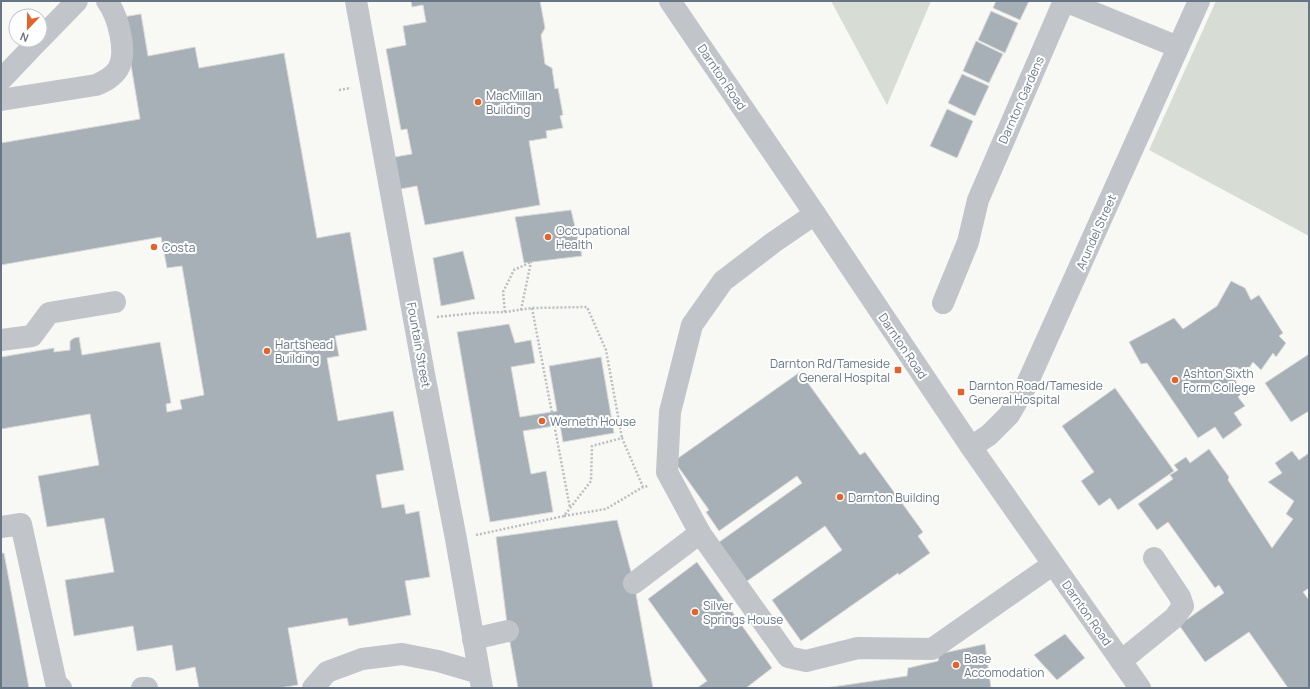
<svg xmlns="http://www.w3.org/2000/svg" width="1310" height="689" font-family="Manrope,sans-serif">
<rect width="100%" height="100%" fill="#f8f8f5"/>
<g fill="#d7ddd5">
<polygon points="831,1 931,1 887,105"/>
<polygon points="1216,1 1309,1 1309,236 1149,150"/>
</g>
<g fill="#a8b0b7" stroke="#dadad8">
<polygon points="411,1 540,1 545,28 541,35 545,64 552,68 555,89 558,88 563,115 560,116 563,128 546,131 547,138 529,141 540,205 425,225 417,186 395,190 389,158 412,154 407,129 401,130 386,49 406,45 403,26 426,22 423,5 412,7"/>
<polygon points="996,1 1029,1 1020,20 993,8"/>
<polygon points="991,11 1018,23 1005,53 978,40"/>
<polygon points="141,14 148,56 195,47 199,68 284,53 317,238 350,232 367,330 335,336 339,356 327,358 338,421 393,411 404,470 376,475 382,508 404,504 406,514 419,511 430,577 405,581 411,615 349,626 347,618 288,628 298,685 279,688 199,688 195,667 176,671 172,645 137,651 133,626 74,636 65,580 114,572 104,518 47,527 38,476 99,465 90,414 1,429 1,357 54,348 54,352 70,350 70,341 74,338 79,337 82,355 160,342 171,403 166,404 167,412 182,409 180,400 204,395 182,266 167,268 161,237 1,265 1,143 140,119 123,17"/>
<polygon points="976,41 1003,54 989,83 963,71"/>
<polygon points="962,74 989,86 975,116 948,103"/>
<polygon points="947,109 973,121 957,158 930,146"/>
<polygon points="571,210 582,256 524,263 515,217"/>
<polygon points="463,251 475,299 441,306 433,258"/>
<polygon points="1231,281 1245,288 1251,300 1259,295 1283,333 1279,336 1286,343 1276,357 1273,353 1261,370 1253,362 1245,374 1237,367 1231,374 1243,392 1238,397 1245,406 1234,413 1242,425 1223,439 1215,427 1198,438 1147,363 1141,364 1129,342 1174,318 1183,329 1217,306"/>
<polygon points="509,324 515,343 531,340 535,363 511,367 520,417 557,411 549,366 601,357 614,433 563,442 560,425 523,431 531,474 546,471 553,512 490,522 457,332"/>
<polygon points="1309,354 1309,411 1291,422 1265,383"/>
<polygon points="800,372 860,455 865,452 923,532 918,536 930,553 899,575 898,573 801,641 772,600 842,550 825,526 743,584 715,545 802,483 797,476 719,531 706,512 709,510 674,461"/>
<polygon points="1115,388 1174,471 1118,510 1110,498 1099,506 1081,481 1094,472 1062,426"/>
<polygon points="1209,449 1229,477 1228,480 1272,548 1293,519 1286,514 1294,501 1268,482 1282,473 1275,463 1292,451 1299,460 1309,453 1309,588 1303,592 1309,600 1309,688 1288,688 1249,632 1205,662 1179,625 1224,593 1219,585 1215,588 1168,522 1157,530 1138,504 1173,479 1170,475 1178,470 1174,465 1186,457 1190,463"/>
<polygon points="617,520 634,583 653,688 518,688 508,631 496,537"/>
<polygon points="1,553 4,553 29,688 1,688"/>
<polygon points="697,562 772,668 746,688 697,688 707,681 648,599"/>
<polygon points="1065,634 1085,658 1057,680 1034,655"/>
<polygon points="985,644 991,688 825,688 907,676 908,668 938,661 939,654"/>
</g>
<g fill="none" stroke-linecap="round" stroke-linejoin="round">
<g stroke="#bbbec1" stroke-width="2.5" stroke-dasharray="2 2" stroke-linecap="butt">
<polyline points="339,90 351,88"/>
<polyline points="532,308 570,508"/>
<polyline points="521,310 531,262"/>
<polyline points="505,312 503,292 514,270 531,262"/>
<polyline points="437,317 475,313 505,312 532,308 587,307 606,350 622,438"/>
<polyline points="564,516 606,509 643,487"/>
<polyline points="476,535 564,516 591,481 592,446 622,438 643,487 649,486"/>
</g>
<g stroke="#c1c5c9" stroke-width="22">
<polyline points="356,1 424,374 456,539 482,688"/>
<polyline points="670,1 815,214 971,447 1140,688"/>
<polyline points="1065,1 1178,47"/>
<polyline points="40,39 77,1"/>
<polyline points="1,80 39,40"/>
<path d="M1 100 96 85C105 81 113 77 118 69 128 52 118 16 107 1"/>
<polyline points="815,214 774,242 723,281 692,325 670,412 667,472 700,533 788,657 806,661 858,648 932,649 1052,565"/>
<polyline points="943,303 968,242 978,200 1064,1"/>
<polyline points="1,340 32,336 49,313 115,302"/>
<polyline points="971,447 989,435 1009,415 1026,386 1199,1"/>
<polyline points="1,527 21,524 56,683 61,688"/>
<polyline points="634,583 700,533"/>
<polyline points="473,639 508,631"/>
<polyline points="1121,661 1174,618 1183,606 1180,597 1154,558"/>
<polyline points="142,688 147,688"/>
<polyline points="313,688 327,672 362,659 402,654 438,661 479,673"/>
</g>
</g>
<g fill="#e2632c" stroke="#fff" stroke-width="1.5">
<circle cx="478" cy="102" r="4"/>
<circle cx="548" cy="237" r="4"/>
<circle cx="154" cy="247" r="4"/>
<circle cx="267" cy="351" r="4"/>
<rect x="894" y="366" width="8" height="8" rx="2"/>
<circle cx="1175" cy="380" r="4"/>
<rect x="957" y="388" width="8" height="8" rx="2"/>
<circle cx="542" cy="421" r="4"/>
<circle cx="840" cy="497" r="4"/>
<circle cx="695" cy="612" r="4"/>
<circle cx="956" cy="665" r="4"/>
</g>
<g text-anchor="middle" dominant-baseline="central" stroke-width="4" stroke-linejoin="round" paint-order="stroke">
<g font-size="12" fill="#677686" stroke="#fff">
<text transform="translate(722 77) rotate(56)">Darnton Road</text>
<text transform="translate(1021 100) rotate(-66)">Darnton Gardens</text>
<text transform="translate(1096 232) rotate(-66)">Arundel Street</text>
<text transform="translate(419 345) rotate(80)">Fountain Street</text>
<text transform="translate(903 346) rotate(56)">Darnton Road</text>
<text transform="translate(1087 613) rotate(55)">Darnton Road</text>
</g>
<g font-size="12" fill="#677686" stroke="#fff" text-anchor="start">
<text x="486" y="95">MacMillan<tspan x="486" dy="14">Building</tspan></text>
<text x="556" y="230">Occupational<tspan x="556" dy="14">Health</tspan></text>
<text x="162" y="247">Costa</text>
<text x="275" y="344">Hartshead<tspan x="275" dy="14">Building</tspan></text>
<text x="890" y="363" text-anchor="end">Darnton Rd/Tameside<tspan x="890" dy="14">General Hospital</tspan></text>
<text x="1183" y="373">Ashton Sixth<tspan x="1183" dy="14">Form College</tspan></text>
<text x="969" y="385">Darnton Road/Tameside<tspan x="969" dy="14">General Hospital</tspan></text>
<text x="550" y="421">Werneth House</text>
<text x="848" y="497">Darnton Building</text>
<text x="703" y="605">Silver<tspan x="703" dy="14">Springs House</tspan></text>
<text x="964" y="658">Base<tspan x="964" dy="14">Accomodation</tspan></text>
</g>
</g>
<rect width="1310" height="689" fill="none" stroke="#677686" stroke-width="4"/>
<g transform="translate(28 28) rotate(202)"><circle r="19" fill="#ffffff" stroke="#c2c8cf"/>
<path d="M0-3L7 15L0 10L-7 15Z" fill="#e2632c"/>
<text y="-6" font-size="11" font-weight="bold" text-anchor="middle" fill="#677686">N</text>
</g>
</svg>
